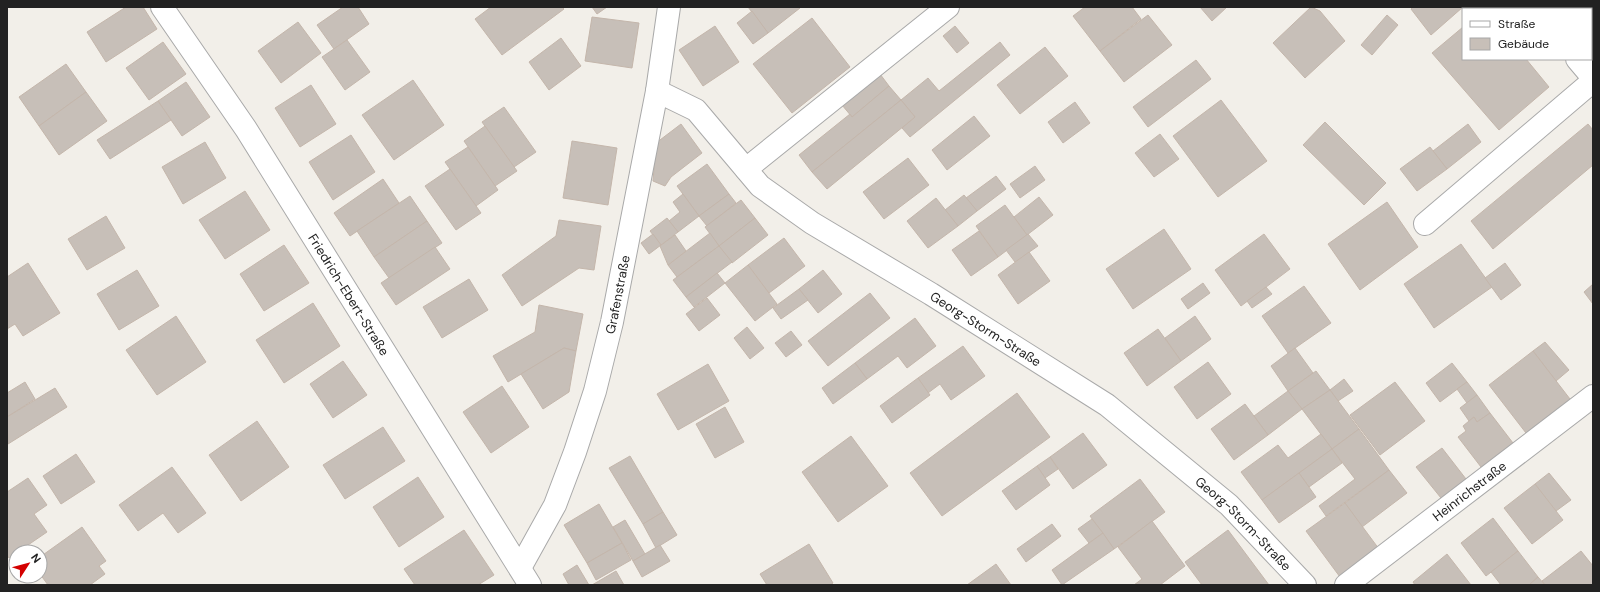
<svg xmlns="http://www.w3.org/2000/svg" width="1600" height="592" font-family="'DM Sans',sans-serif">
<rect width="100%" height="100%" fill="#f2efe9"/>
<g fill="#c7bfb8" stroke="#c4b6ab">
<polygon points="126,7 143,7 157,29 106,62 87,32"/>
<polygon points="343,7 358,7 369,24 334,49 317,25"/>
<polygon points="491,7 562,7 564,9 502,55 475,19"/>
<polygon points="592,7 607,7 597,14"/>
<polygon points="748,7 799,7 800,8 768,33"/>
<polygon points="1085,7 1132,7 1141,19 1100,51 1073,16"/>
<polygon points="1200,7 1227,7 1212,21"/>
<polygon points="1311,7 1320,11 1345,41 1305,78 1273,43"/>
<polygon points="1413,7 1463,7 1431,35 1411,9"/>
<polygon points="752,11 768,33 753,44 737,23"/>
<polygon points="1148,15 1172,45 1124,82 1100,51"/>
<polygon points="1387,15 1398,25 1372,55 1361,45"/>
<polygon points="592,17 639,23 632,68 585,61"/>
<polygon points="812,18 850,67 792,113 753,64"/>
<polygon points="298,22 321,53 281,83 258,51"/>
<polygon points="715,26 739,62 703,86 679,50"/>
<polygon points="955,26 969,43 957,53 943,36"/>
<polygon points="1463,27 1463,59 1526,59 1549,87 1499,130 1432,53"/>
<polygon points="561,38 581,66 549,90 529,62"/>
<polygon points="347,40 370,72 345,90 322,57"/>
<polygon points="163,42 186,74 149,100 126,68"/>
<polygon points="1000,42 1010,55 910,137 902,128 915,117 901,100 928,78 939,91"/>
<polygon points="1045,47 1068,76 1020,114 997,85"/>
<polygon points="1196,60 1211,79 1148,127 1133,107"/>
<polygon points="66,64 86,92 39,126 19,97"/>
<polygon points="880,74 889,86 852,117 842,105"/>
<polygon points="413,80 444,125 394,160 362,115"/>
<polygon points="186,82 210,117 182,136 158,101"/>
<polygon points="311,85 336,124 300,147 275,108"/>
<polygon points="889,86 901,100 812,172 799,155 850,114 852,117"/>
<polygon points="86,92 107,121 59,155 39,126"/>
<polygon points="901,100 915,117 827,189 812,172"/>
<polygon points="1221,100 1267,161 1218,197 1173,136"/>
<polygon points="158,101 171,120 110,159 97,140"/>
<polygon points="1075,102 1090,123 1063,143 1048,122"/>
<polygon points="504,107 536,152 514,167 482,122"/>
<polygon points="974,116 990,136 947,170 932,150"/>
<polygon points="1325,122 1386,183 1364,205 1303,145"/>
<polygon points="681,124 702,153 671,177 665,186 653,181 656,143"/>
<polygon points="1468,124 1481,142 1447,169 1433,151"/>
<polygon points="1588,124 1593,130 1593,165 1493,249 1471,221"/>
<polygon points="485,126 517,171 495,186 464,141"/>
<polygon points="1160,134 1179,159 1154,177 1135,153"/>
<polygon points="351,135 375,172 333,200 309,162"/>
<polygon points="572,141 617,148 608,205 563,198"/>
<polygon points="205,142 226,178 183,204 162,167"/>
<polygon points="468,147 498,190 476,206 445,162"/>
<polygon points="1430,147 1447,169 1417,191 1400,169"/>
<polygon points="908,158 929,185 884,219 863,192"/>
<polygon points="707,164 729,194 699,216 677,186"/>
<polygon points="1035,166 1045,180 1020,198 1010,184"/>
<polygon points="450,169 481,213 456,230 425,186"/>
<polygon points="996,176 1006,189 977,211 966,198"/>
<polygon points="383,179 399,203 350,236 334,213"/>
<polygon points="245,191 270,230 225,259 199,220"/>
<polygon points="683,194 699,216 678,232 669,221 680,212 673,202"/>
<polygon points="729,194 736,203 707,226 699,216"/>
<polygon points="964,195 977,211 958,226 945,210"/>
<polygon points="410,196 427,221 374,257 357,231"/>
<polygon points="1039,197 1053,215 1027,235 1014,217"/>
<polygon points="936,198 958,226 928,248 907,221"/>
<polygon points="741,200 755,218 719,246 705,227"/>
<polygon points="1387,202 1418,247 1360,290 1328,244"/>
<polygon points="1005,205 1027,235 998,257 976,226"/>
<polygon points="106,216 125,248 87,270 68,239"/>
<polygon points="667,218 678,232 661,245 650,231"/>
<polygon points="755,218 768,235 732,263 719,246"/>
<polygon points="559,220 601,226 594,270 579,268 522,306 502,275 556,236"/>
<polygon points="427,221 442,243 389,278 374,257"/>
<polygon points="1164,229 1191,269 1133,309 1106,269"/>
<polygon points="979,231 998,257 971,276 952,250"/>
<polygon points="710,233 719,246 677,277 668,265"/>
<polygon points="653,234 661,245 649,254 641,243"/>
<polygon points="1028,234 1038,246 1015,262 1006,250"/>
<polygon points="1264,234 1290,269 1241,306 1215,270"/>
<polygon points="675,235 686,251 668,265 660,246"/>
<polygon points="784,238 805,266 769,293 748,265"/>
<polygon points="1461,244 1492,287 1434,328 1404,284"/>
<polygon points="284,245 309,283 264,311 240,274"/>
<polygon points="719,246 732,262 686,297 673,280"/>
<polygon points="435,247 450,269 396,305 381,283"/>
<polygon points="1029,252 1050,281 1018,304 998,275"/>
<polygon points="28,263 60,313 23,336 15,324 7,329 7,277"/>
<polygon points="1505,263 1521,285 1501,300 1485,278"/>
<polygon points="748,265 777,304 755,321 725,283"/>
<polygon points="137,270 159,306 119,330 97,294"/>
<polygon points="823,270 842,294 818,313 799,289"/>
<polygon points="717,273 725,283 694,307 686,297"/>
<polygon points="469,279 488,310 442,338 423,307"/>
<polygon points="1203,283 1210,293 1188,309 1181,299"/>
<polygon points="1593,284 1593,304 1584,292"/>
<polygon points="1304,286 1331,323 1288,353 1262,316"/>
<polygon points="1266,287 1272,294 1252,308 1247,301"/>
<polygon points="799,289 808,300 781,319 773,308"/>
<polygon points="870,293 890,318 828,366 808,341"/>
<polygon points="707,298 720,315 699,331 686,314"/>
<polygon points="313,303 340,346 284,383 256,340"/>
<polygon points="539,305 583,314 576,351 564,348 508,382 493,356 535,332"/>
<polygon points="176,316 206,362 157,395 126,350"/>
<polygon points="1195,316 1211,339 1181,361 1165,338"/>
<polygon points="915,318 936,346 907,368 898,356 867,379 855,363"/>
<polygon points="747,327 764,348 750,359 734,338"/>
<polygon points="1158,329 1181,361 1147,386 1124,353"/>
<polygon points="791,331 802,345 786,357 775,343"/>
<polygon points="1545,342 1569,370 1556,381 1533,351"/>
<polygon points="963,346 985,376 951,400 940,384 928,393 918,378"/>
<polygon points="564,348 576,351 569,392 543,409 521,374"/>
<polygon points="1295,348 1313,373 1288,391 1271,366"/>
<polygon points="1533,351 1570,399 1526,433 1489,385"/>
<polygon points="343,361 367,395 333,418 310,384"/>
<polygon points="1208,362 1231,394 1197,419 1174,387"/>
<polygon points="855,363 867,379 833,404 822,388"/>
<polygon points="1452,363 1467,382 1440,402 1426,383"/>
<polygon points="708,364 729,401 678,430 657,394"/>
<polygon points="1316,371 1330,390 1302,409 1288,391"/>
<polygon points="918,378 930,395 892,423 880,406"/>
<polygon points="1344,379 1353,391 1338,401 1330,390"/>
<polygon points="25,382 35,399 7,417 7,393"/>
<polygon points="1395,382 1425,421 1380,455 1350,415"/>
<polygon points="1467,382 1477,395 1467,403 1457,389"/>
<polygon points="502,386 529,427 491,453 463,412"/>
<polygon points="55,388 67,407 8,444 7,417"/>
<polygon points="1330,390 1359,429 1332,449 1302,409"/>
<polygon points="1288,391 1302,409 1268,435 1254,416"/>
<polygon points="1017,393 1050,437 942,516 910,473"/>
<polygon points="1477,395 1490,413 1477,422 1474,417 1469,421 1460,408"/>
<polygon points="1245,404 1268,435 1234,460 1211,429"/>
<polygon points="725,407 744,442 715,458 696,424"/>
<polygon points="1490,413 1513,443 1481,467 1458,437 1466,431 1463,426 1469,421 1474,417 1477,422"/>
<polygon points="257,421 289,467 241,501 209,455"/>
<polygon points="383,427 405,461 345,499 323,465"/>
<polygon points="1359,429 1389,470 1326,516 1319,506 1355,479 1332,449"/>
<polygon points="1083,433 1107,465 1073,489 1050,457"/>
<polygon points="1321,434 1332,449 1262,500 1241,472 1278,445 1288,458"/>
<polygon points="851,436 888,486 838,522 802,472"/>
<polygon points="1442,448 1466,479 1441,498 1416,467"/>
<polygon points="1332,449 1342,463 1309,487 1299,473"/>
<polygon points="76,454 95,482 61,504 43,476"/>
<polygon points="630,456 663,512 643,524 609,468"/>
<polygon points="1050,457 1058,469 1045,478 1037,466"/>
<polygon points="1037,466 1050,485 1016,510 1002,491"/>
<polygon points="172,467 206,513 178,533 163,513 138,531 119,505"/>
<polygon points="1389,470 1407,493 1362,527 1345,503"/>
<polygon points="1299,473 1316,497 1279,523 1262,500"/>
<polygon points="1549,473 1571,500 1556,511 1535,484"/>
<polygon points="418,477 444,517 399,547 373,507"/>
<polygon points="28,478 47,505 34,514 47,532 9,558 7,555 7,492"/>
<polygon points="1140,479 1165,512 1114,549 1090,516"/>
<polygon points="1535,484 1563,520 1532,544 1504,508"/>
<polygon points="1345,503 1379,549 1340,577 1306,531"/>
<polygon points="599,504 622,543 587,563 564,525"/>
<polygon points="663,512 677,535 656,548 643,524"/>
<polygon points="1493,518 1518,551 1486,576 1461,543"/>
<polygon points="1092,519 1103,533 1089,543 1078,529"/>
<polygon points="625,520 645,554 633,561 613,527"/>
<polygon points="1152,521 1185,566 1160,585 1134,585 1142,579 1118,547"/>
<polygon points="1052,524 1061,536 1026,562 1017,549"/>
<polygon points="82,527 106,561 99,566 105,574 90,585 48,585 40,574 40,557"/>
<polygon points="464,530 494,575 478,585 415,585 404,569"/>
<polygon points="1228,530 1269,585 1202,585 1185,562"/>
<polygon points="1103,533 1114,549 1062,585 1052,570"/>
<polygon points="622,543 631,560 596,580 587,563"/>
<polygon points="809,544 833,583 830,585 767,585 760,574"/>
<polygon points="660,545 670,561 642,577 633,561"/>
<polygon points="1518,551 1538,577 1529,585 1501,585 1491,572"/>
<polygon points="1581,551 1593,566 1593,585 1545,585 1542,581"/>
<polygon points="1447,554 1471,585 1415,585 1413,582"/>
<polygon points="996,564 1011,585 967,585"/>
<polygon points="577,565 589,585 569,585 563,574"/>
<polygon points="616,571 624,585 592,585"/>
<polygon points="1538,577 1545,585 1529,585"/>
</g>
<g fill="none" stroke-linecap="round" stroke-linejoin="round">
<defs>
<g id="minor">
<path id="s1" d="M162 7 246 129 530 585"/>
<polyline points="1534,7 1536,9"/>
<polyline points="1577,59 1593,78"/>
<path id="s2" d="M657 91 696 110 760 186 812 223 931 294 1107 405 1229 505 1305 585"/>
<polyline points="746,169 948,7"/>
<polyline points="1425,224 1593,81"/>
<path id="s3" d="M520 568 555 505 575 452 595 391 612 322 657 91 669 7"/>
<path id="s4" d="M1346 585 1593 396"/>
</g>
</defs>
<use href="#minor" stroke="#a9a9a9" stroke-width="24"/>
<use href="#minor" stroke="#fff" stroke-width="22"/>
</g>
<g text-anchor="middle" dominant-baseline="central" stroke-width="3" stroke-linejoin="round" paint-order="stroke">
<g font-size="13" fill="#222" stroke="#fff">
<text stroke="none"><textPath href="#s1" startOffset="343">Friedrich-Ebert-Straße</textPath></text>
<text stroke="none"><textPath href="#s3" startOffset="292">Grafenstraße</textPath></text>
<text stroke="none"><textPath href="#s2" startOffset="410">Georg-Storm-Straße</textPath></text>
<text stroke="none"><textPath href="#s4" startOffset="155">Heinrichstraße</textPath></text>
<text stroke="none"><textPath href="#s2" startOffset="734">Georg-Storm-Straße</textPath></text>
</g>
</g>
<rect width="1600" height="592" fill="none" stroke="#222222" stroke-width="16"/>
<rect x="1462" y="8" width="130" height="52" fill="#ffffff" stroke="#a7a7a7"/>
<rect x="1470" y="21" width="20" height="6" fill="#ffffff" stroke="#a7a7a7"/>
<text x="1498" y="28" font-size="12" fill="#222222">Straße</text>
<rect x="1470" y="38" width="20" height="12" fill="#c7bfb8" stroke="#a7a7a7"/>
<text x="1498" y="48" font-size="12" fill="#222222">Gebäude</text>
<g transform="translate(28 564) rotate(54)"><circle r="19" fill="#ffffff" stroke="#a7a7a7"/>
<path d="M0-3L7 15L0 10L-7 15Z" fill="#d40000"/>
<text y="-6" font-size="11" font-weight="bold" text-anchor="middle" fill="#222222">N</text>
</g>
</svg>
